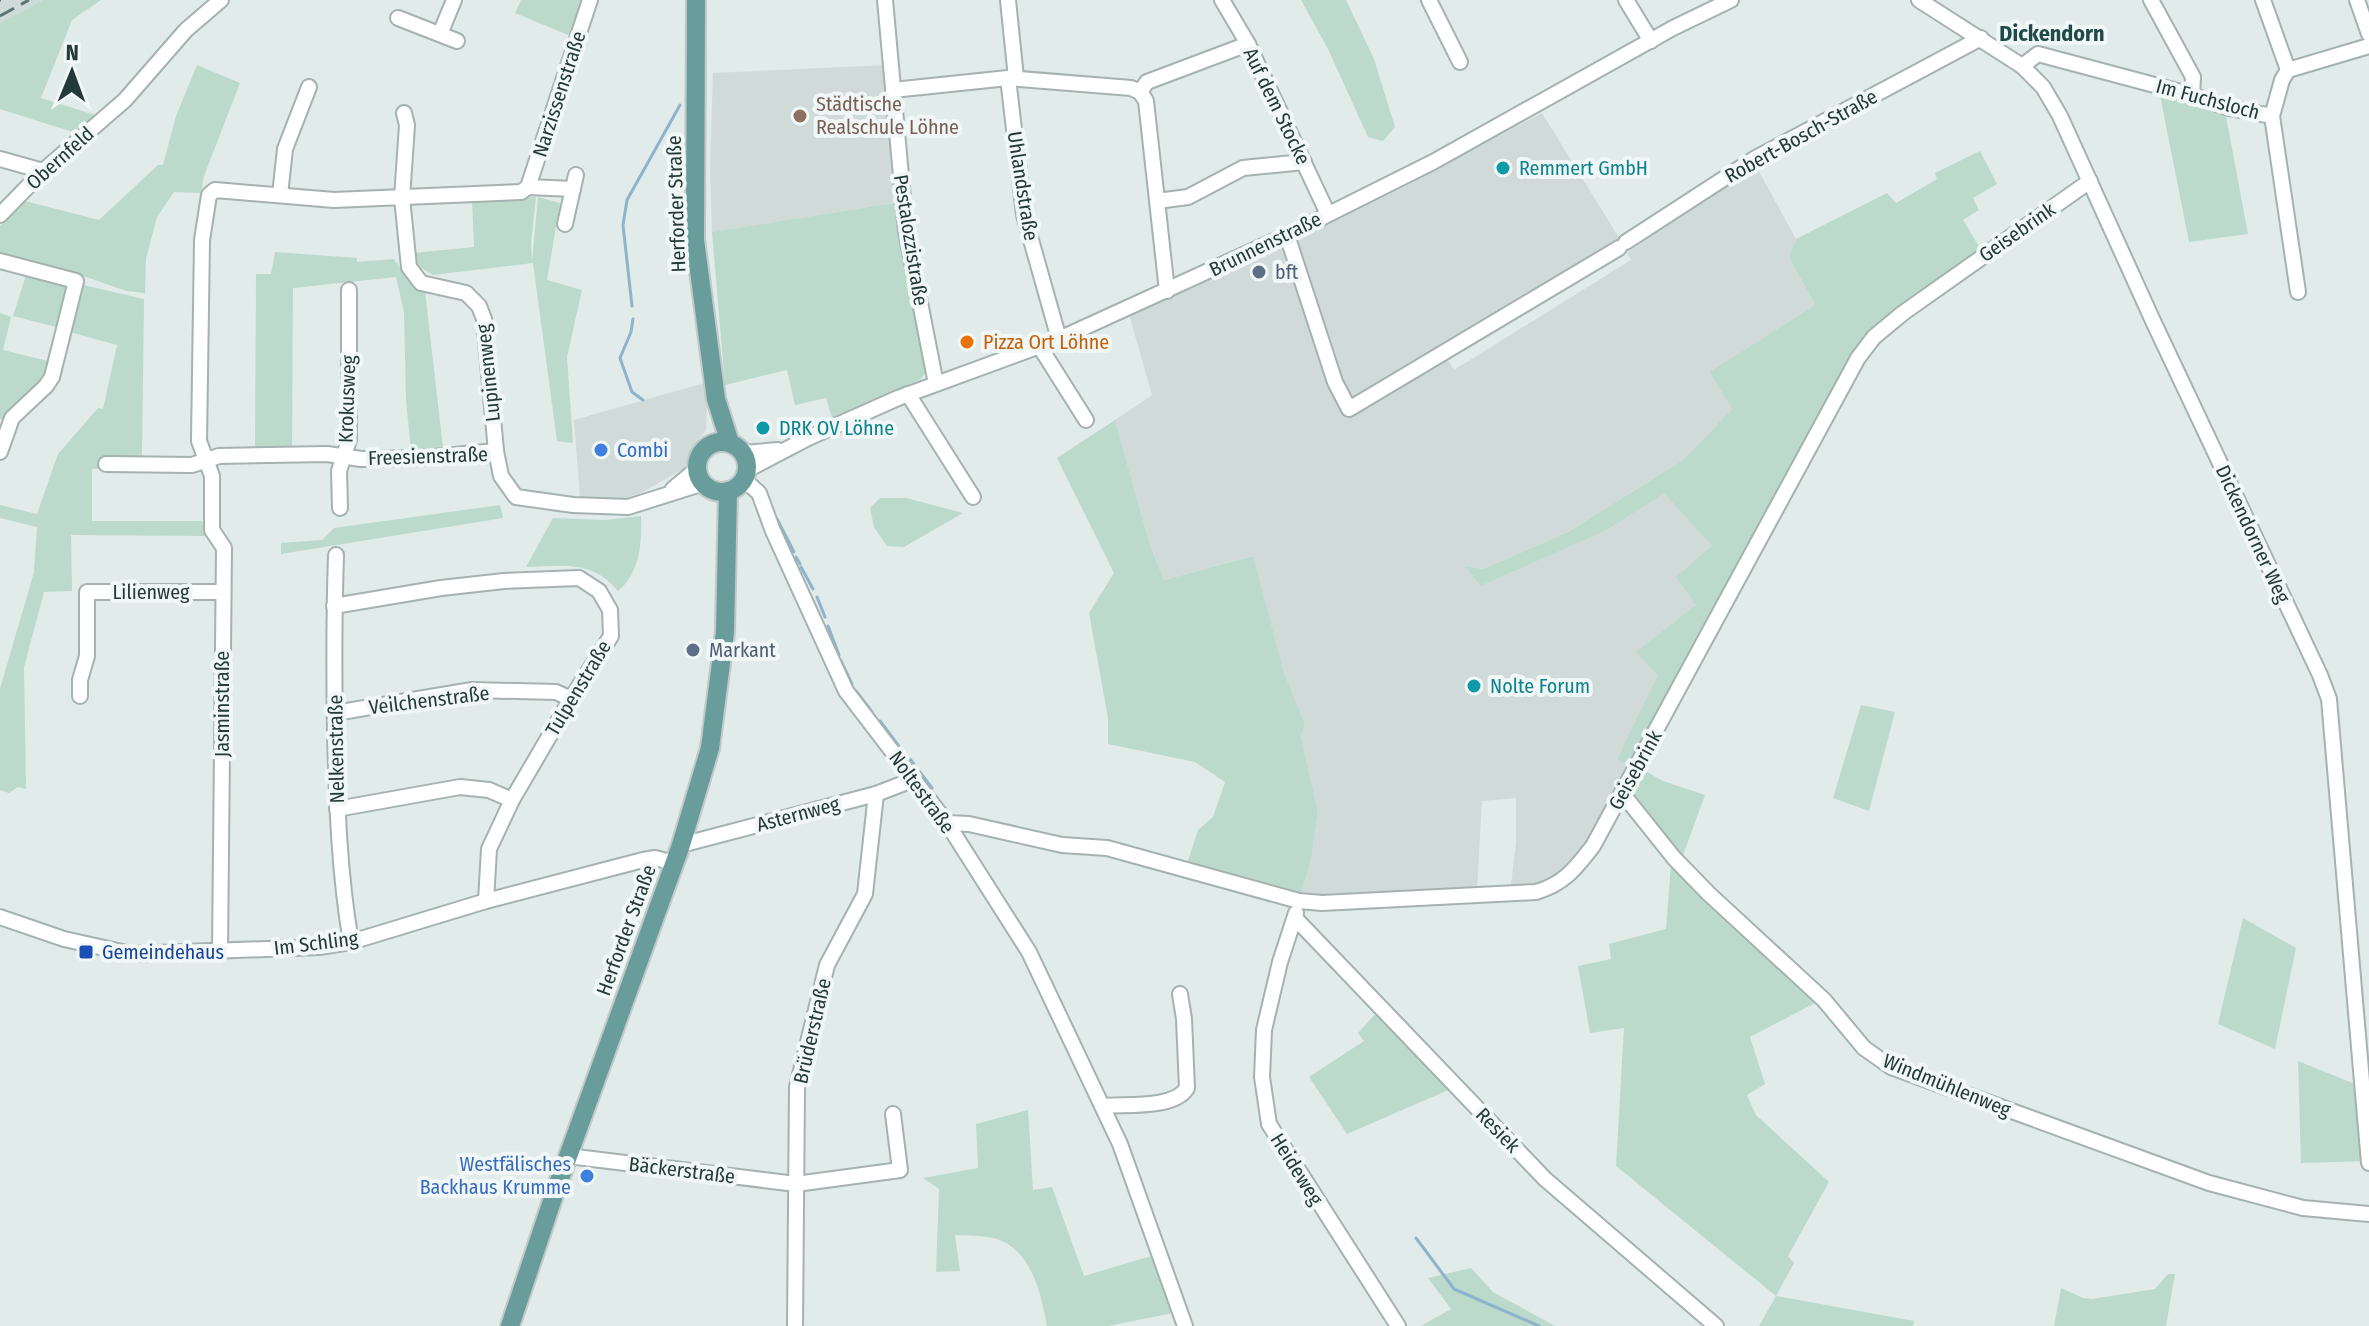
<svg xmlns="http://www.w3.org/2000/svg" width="2369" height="1326" font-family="'Fira Sans Condensed',sans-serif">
<rect width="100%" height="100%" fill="#e1ebe9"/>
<g fill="#d0dad8">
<polygon points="0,0 43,0 0,23"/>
<polygon points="886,65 894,203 712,232 710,169 713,73"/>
<polygon points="1542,113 1621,241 1441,349 1454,370 1631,260 1627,253 1756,166 1796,239 1789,257 1815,305 1711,372 1732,409 1683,460 1568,532 1483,569 1467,566 1481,586 1607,530 1664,492 1712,546 1696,604 1617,759 1636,766 1592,844 1552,885 1536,883 1511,885 1516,842 1516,798 1482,801 1477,889 1334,898 1301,895 1311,860 1318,812 1301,736 1305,724 1284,673 1252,556 1164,580 1150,545 1115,420 1152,395 1129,314 1400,189"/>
<polygon points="704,383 707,407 706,430 694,445 685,468 641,493 619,500 580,497 574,420"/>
</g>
<g fill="#bcdacb">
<polygon points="43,0 101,0 72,20 41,98 98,116 76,133 0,109 0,23"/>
<polygon points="521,0 585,0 573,37 515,13"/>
<polygon points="1301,0 1346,0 1374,59 1395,127 1383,141 1368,137 1328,49"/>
<polygon points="197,65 240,83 204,176 201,193 174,192 157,217 146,259 145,293 126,291 78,274 0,255 0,226 25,201 99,220 158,165 163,165 176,116"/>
<polygon points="2159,90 2225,111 2248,234 2189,242"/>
<polygon points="1980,151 1997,184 1973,198 1979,210 1963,220 1983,253 1869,335 1848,362 1637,766 1663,781 1705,795 1679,866 1819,1001 1750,1037 1765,1084 1747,1095 1756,1115 1829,1182 1788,1256 1794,1263 1776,1296 1914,1321 1913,1326 1759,1326 1776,1296 1616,1166 1624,1028 1590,1033 1578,966 1611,959 1609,944 1666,929 1672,851 1621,795 1636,766 1617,759 1658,675 1636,652 1696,605 1676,577 1712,546 1664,493 1607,530 1481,586 1465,566 1483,569 1568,532 1683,460 1732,409 1710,372 1815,305 1789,257 1796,239 1887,193 1896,203 1937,179 1935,173"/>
<polygon points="536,197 531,243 532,262 538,197 560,203 547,280 582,290 567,357 573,443 557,441 533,263 433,275 420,267 413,253 474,247 472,200"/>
<polygon points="894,203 925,373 921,379 832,418 826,398 795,405 787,370 725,385 712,232"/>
<polygon points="275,252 357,258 357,262 394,259 411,284 425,291 443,448 411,450 406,401 404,312 396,277 293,288 292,446 255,447 256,274 271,274"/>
<polygon points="26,275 65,285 68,290 60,328 13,316"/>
<polygon points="83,285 144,299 142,457 104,457 104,469 92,469 92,521 202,521 205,536 71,535 72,591 44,592 24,667 26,789 18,787 9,793 0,790 0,689 34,572 37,527 0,518 0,505 37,514 58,454 98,408 103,409 117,345 70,332"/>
<polygon points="0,313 11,317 3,350 52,362 46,382 6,421 0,419"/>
<polygon points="1115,420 1150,545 1164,580 1253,556 1284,673 1305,724 1301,736 1318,812 1311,860 1301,895 1187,864 1198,830 1213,817 1225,782 1195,762 1108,744 1108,718 1089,613 1114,573 1057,458"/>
<polygon points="880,498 906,498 963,513 904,547 887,546 874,527 870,508"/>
<polygon points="500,505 503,518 281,554 281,543 322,540 334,528"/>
<path d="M641 516C642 543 640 573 618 591 592 559 562 566 526 567L553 518 605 520Z"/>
<polygon points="1861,705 1895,712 1869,811 1833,798"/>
<polygon points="2243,918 2296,948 2275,1049 2218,1024"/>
<polygon points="1378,1011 1453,1088 1347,1134 1309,1077 1364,1041 1358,1033"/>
<polygon points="2298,1061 2365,1088 2369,1161 2301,1163"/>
<path d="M1028 1110 1033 1190 1052 1187 1084 1276 1158 1254 1178 1312 1108 1326H1047C1041 1293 1031 1247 993 1238 981 1235 967 1236 955 1235L960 1271 936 1272 939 1189 923 1178 978 1168 976 1124Z"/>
<polygon points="1471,1268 1493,1292 1555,1326 1421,1326 1451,1309 1428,1278"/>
<polygon points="2168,1274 2175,1274 2166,1326 2054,1326 2061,1288 2083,1298 2092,1299 2155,1289"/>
</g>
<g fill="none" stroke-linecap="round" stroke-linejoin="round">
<g stroke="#8db4cc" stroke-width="3">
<polyline points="632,306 623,225 627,200 680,105"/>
<polyline points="633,319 631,332 620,358 632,392 643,400"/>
<polyline points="777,519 794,552"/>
<polyline points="796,557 800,564"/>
<polyline points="801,567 813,589"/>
<polyline points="817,597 825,617"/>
<polyline points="828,626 839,655"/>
<polyline points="841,661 852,684"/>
<polyline points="856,691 872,712"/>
<polyline points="880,721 901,749"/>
<polyline points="910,759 932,788"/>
<polyline points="1416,1238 1454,1289 1539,1326"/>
</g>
<defs>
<g id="minor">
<polyline points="885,0 906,231 936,384"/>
<polyline points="1008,0 1016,78"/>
<polyline points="1222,0 1248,44 1328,214"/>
<polyline points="1429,0 1460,62"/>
<polyline points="1626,0 1651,41"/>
<polyline points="1919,0 2022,66 2043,87 2060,116 2153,321 2320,675 2329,699 2369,1163"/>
<polyline points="2151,0 2193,77 2192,95"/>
<polyline points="2263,0 2288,70"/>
<polyline points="2357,0 2369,34"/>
<polyline points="398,18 457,41"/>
<polyline points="440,34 454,0"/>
<polyline points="2022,66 2038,54 2192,95 2229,108 2272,116 2298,292"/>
<polyline points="1008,78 1024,215 1059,339"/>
<polyline points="893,90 1008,78 1131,88 1140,92 1146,101 1167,291"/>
<polyline points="1140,92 1147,82 1248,44"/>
<polyline points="404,113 407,125 402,198 409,267 421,283 466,293 479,306 484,319 496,451"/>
<polyline points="2272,116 2282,80 2288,70 2369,46"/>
<polyline points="0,159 43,171"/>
<polyline points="528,187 573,189"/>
<polyline points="280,195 285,149 309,87"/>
<polyline points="1157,201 1188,197 1243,168 1304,162"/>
<polyline points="0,215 43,171 125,100 186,30 221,0"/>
<polyline points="565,224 576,175"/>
<polyline points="1287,235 1335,382 1349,409 1619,248"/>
<polyline points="1626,242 1754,159 1981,38"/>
<polyline points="0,261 76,281 52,377 46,386 12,418 0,452"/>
<polyline points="1040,347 1086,420"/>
<polyline points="908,394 973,497"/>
<polyline points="743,453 778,450"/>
<polyline points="106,464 192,465 219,456 327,454 361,459 423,458 496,451 501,476 516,497 573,505 628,507 704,483"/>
<polyline points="747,470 808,438 898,398 1059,339 1287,235 1433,162 1673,28 1731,0"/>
<polyline points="741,483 749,484 759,493 773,531 846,691 947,823 1029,952 1120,1144 1185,1326"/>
<polyline points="673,489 697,469"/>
<polyline points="340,508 339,471 349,440 349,290"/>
<path d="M336 555C334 614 334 674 335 733 337 804 339 873 351 942"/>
<polyline points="334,606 441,588 504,581 579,578 599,591 610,610 611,636 571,699 512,800 489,849 486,901"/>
<polyline points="80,696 80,680 87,656 87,592 223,592"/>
<polyline points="335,713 472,690 556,692 571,699"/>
<polyline points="1622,793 1674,858 1708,893 1824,1000 1864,1048 1891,1067 2209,1183 2303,1208 2369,1214"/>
<polyline points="337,809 460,787 489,790 512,800"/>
<path d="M947 823 969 824 1062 845 1107 848 1299 901 1322 903 1536 892C1564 884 1576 868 1593 846L1858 358 1874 337 1903 313 2090 181"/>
<polyline points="681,845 876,794 915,779"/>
<polyline points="1296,913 1280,962 1264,1030 1262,1077 1269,1124 1398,1326"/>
<polyline points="0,917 64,939 131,954 319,947 351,942 486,901 643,860 655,858 674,863"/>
<polyline points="1295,918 1545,1179 1716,1326"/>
<polyline points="220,951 224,548 212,530 212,476 199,441 202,240 209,195 215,190 334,200 521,192 528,187 590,0"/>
<path d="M1104 1106C1127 1104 1174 1109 1187 1088L1184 1019 1180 994"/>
<polyline points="568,1156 796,1184 900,1170 893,1114"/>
<polyline points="795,1326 797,1087 827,965 865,894 876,794"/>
</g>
<g id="major">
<polyline points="696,0 695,240 716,399 730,443"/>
<circle cx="722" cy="467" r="25"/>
<polyline points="510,1326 554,1195 681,845 710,748 725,632 728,491"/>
</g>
</defs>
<use href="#minor" stroke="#a4b2b1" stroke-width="18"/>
<use href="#major" stroke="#c1c8c8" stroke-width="22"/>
<use href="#minor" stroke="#fff" stroke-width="14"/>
<use href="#major" stroke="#699d9b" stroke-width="18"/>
<g stroke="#5d7675" stroke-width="3" stroke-dasharray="16 8" stroke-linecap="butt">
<polyline points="0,0 1,0"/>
<polyline points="0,16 29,0"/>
</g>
</g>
<circle fill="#8d6e63" stroke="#f1f7f6" stroke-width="3" cx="800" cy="116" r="8"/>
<g fill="#0f9aa8" stroke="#f1f7f6" stroke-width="3">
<circle cx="1503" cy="168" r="8"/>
<circle cx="763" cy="428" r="8"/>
<circle cx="1474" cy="686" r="8"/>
</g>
<g fill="#5c6f8a" stroke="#f1f7f6" stroke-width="3">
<circle cx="1259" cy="272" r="8"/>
<circle cx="693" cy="650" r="8"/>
</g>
<circle fill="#e8710a" stroke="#f1f7f6" stroke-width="3" cx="967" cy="342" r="8"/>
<g fill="#3f7fe0" stroke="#f1f7f6" stroke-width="3">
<circle cx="601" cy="450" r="8"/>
<circle cx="587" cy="1176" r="8"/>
</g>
<rect fill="#1a4fb4" stroke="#f1f7f6" stroke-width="3" x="78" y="944" width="16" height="16" rx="4"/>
<g text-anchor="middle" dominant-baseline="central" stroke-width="8" stroke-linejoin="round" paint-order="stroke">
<g font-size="20" fill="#233a39" stroke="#f1f7f6">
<text transform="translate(559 94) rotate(-72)">Narzissenstraße</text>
<text transform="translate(2208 99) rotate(15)">Im Fuchsloch</text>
<text transform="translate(1277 106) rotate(64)">Auf dem Stocke</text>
<text transform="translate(1801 136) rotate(-29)">Robert-Bosch-Straße</text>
<text transform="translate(60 158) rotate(-42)">Obernfeld</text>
<text transform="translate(1023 186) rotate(81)">Uhlandstraße</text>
<text transform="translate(676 204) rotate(-92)">Herforder Straße</text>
<text transform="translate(2017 232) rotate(-35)">Geisebrink</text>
<text transform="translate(911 240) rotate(81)">Pestalozzistraße</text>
<text transform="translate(1265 244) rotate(-26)">Brunnenstraße</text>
<text transform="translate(488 373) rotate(-96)">Lupinenweg</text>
<text transform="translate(347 399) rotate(-88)">Krokusweg</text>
<text transform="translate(428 456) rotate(-2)">Freesienstraße</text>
<text transform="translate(2253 534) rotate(65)">Dickendorner Weg</text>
<text x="151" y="592">Lilienweg</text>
<text transform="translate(578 688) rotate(-59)">Tulpenstraße</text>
<text transform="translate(429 700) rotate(-7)">Veilchenstraße</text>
<text transform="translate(222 704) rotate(-90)">Jasminstraße</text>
<text transform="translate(336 749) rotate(-91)">Nelkenstraße</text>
<text transform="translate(1635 770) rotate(-61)">Geisebrink</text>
<text transform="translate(922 792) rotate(54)">Noltestraße</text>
<text transform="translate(798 814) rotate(-15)">Asternweg</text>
<text transform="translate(626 930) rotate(-70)">Herforder Straße</text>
<text transform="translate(316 943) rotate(-7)">Im Schling</text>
<text transform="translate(812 1031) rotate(-77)">Brüderstraße</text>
<text transform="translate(1947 1085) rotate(22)">Windmühlenweg</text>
<text transform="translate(1498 1130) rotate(46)">Resiek</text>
<text transform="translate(1297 1169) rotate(58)">Heideweg</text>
<text transform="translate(682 1170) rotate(7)">Bäckerstraße</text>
</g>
<g font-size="20" fill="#785e54" stroke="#f1f7f6" text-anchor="start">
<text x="816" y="104">Städtische<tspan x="816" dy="23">Realschule Löhne</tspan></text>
</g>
<g font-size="20" fill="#0d838f" stroke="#f1f7f6" text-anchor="start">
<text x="1519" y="168">Remmert GmbH</text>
<text x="779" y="428">DRK OV Löhne</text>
<text x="1490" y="686">Nolte Forum</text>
</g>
<g font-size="20" fill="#4e5e75" stroke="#f1f7f6" text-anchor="start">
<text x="1275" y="272">bft</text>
<text x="709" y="650">Markant</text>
</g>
<g font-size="20" fill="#c56008" stroke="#f1f7f6" text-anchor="start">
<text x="983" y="342">Pizza Ort Löhne</text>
</g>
<g font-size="20" fill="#366cbe" stroke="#f1f7f6" text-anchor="start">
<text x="617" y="450">Combi</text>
<text x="571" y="1164" text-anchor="end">Westfälisches<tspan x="571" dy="23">Backhaus Krumme</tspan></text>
</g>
<g font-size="20" fill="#164399" stroke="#f1f7f6" text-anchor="start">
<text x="102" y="952">Gemeindehaus</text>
</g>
<g font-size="22" font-weight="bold" fill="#204a4a" stroke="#f1f7f6">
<text x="2052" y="33">Dickendorn</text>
</g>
</g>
<g transform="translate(72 72) rotate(1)" stroke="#f1f7f6" stroke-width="6" paint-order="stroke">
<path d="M0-6L14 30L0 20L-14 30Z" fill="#233a39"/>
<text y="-12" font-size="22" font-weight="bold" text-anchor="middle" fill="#233a39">N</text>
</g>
</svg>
